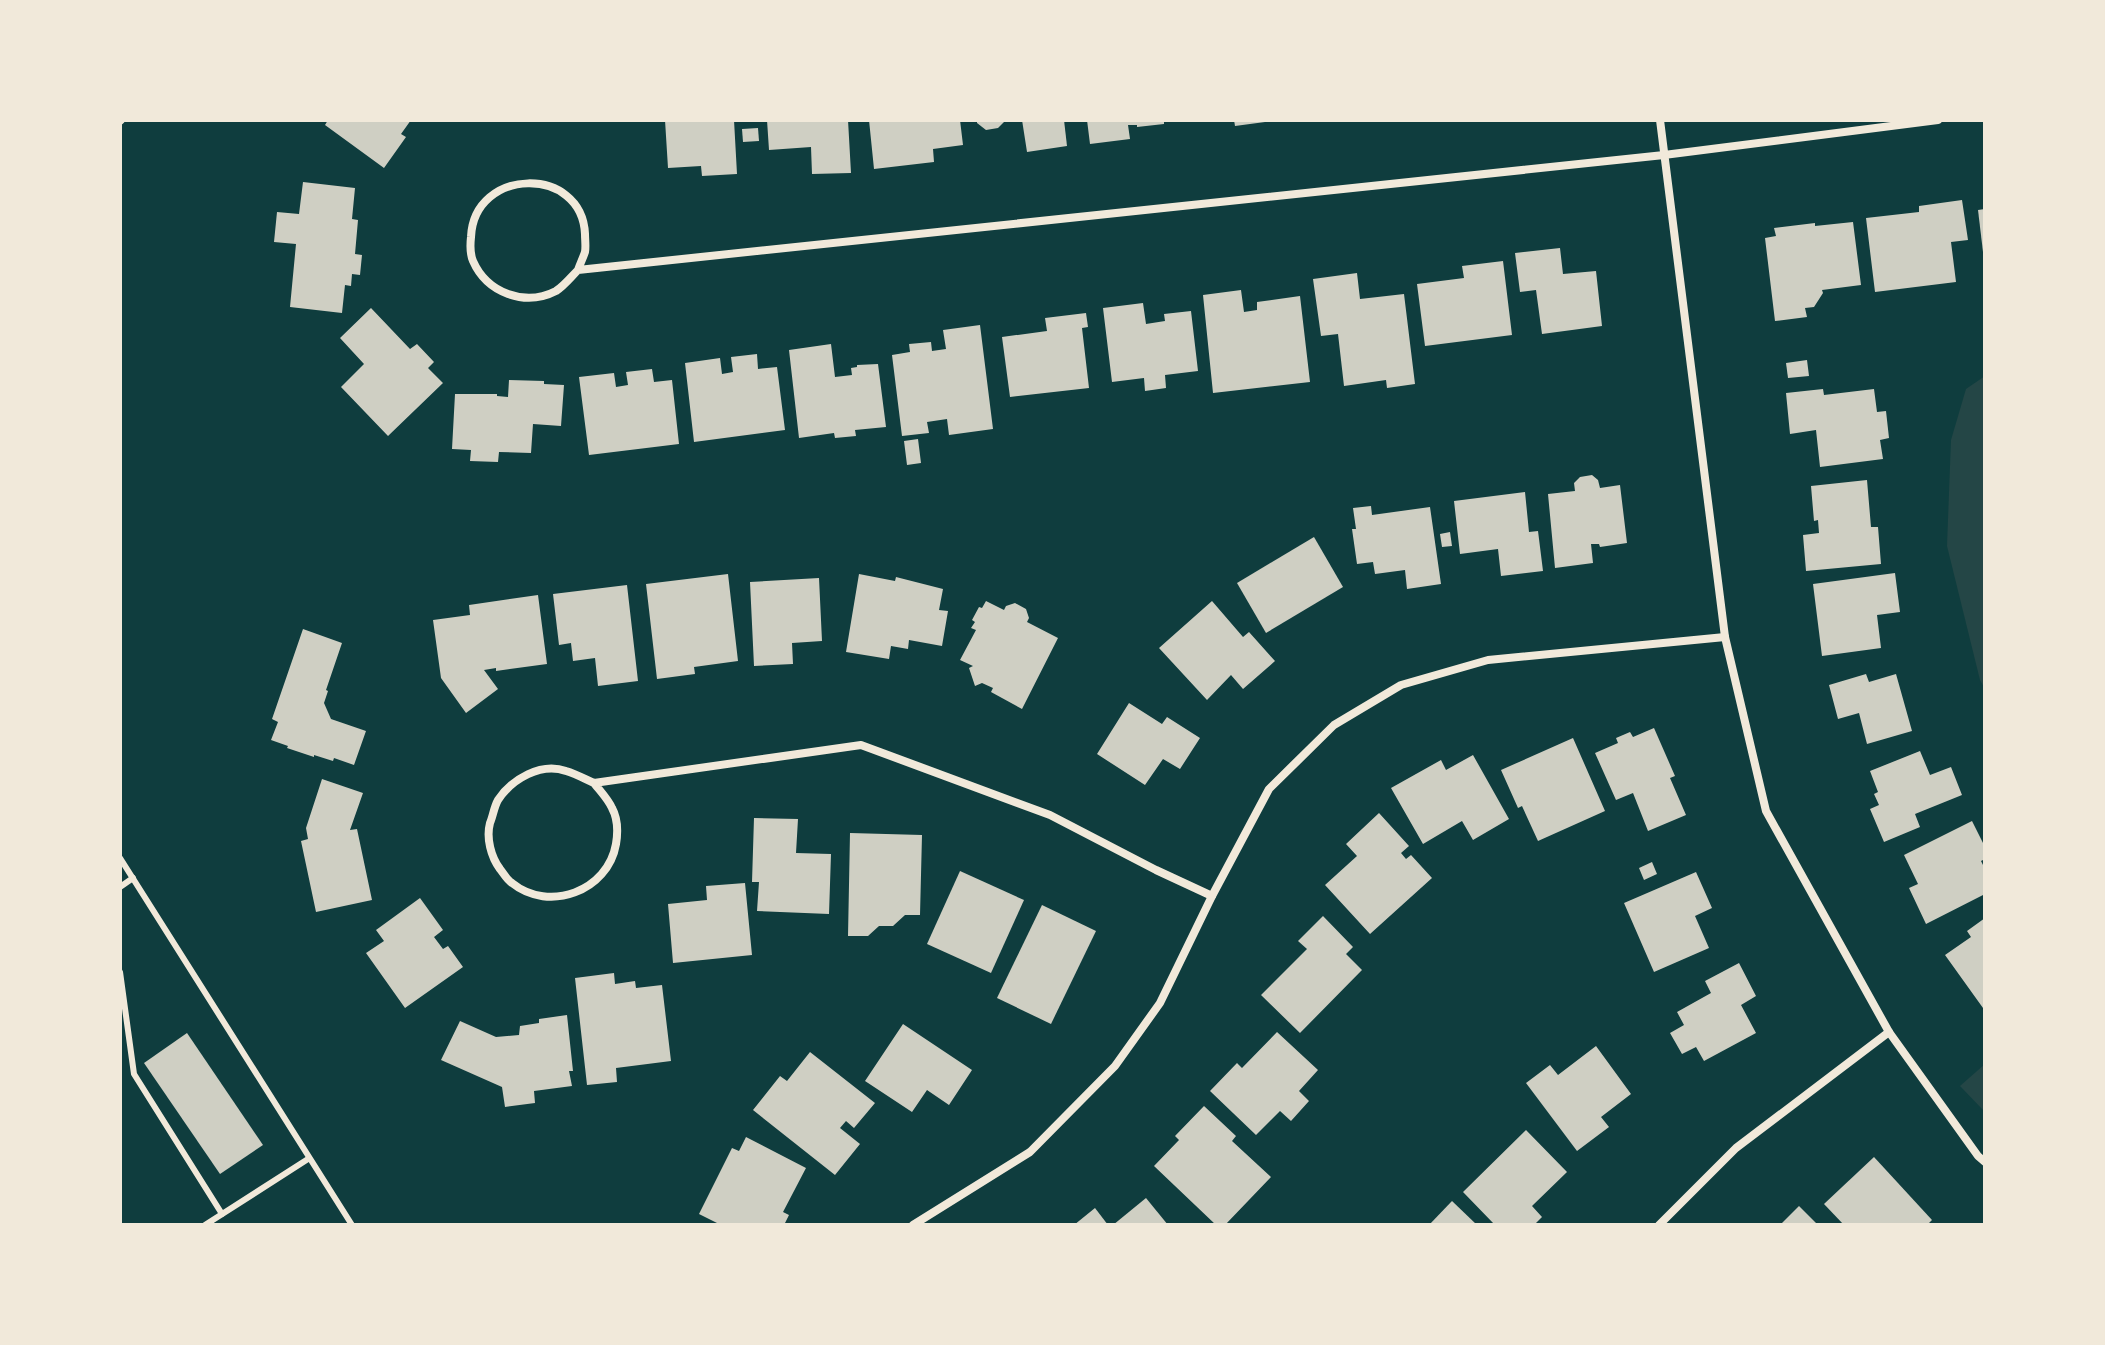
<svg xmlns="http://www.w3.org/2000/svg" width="2105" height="1345" font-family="'Work Sans',sans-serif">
<rect width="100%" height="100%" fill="#0f3d3e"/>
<g fill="#244646">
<polygon points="1985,376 1985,689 1980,680 1947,546 1951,440 1966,389"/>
<polygon points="1985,1064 1985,1112 1960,1086"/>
</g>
<g fill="#cfcfc3">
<polygon points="328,120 411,120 401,134 406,137 384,168 325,125"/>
<polygon points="665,120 734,120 737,174 702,176 701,166 668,168"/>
<polygon points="767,120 848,120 851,173 812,174 811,147 769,150"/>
<polygon points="869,120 960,120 963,145 933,149 934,162 874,169"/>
<polygon points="977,120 1006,120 998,128 986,130 977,123"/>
<polygon points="1022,120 1064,120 1067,146 1027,152"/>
<polygon points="1087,120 1164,120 1164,124 1137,127 1137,125 1128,125 1130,139 1090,144"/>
<polygon points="1234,120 1264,120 1265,122 1235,126"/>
<polygon points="758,128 759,141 743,142 742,129"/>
<polygon points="303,182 355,188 352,219 358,220 355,254 362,255 360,275 352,274 351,286 345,285 342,313 290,307 296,244 274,242 277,212 299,214"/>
<polygon points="1962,200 1968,240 1951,242 1956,282 1875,292 1866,218 1919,212 1919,206"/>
<polygon points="1985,209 1985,252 1983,252 1978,210"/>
<polygon points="1853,222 1861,285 1822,290 1823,293 1814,307 1805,308 1807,317 1775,321 1765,238 1776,236 1774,228 1815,223 1815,226"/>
<polygon points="1560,248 1563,274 1596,271 1602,326 1542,334 1536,290 1520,292 1515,253"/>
<polygon points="1503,261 1512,335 1425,346 1417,284 1464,278 1462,266"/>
<polygon points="1357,273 1360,299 1404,294 1415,384 1387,388 1386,380 1344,386 1338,334 1321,336 1313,279"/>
<polygon points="1241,290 1244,312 1257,310 1257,302 1300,296 1310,382 1213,393 1203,295"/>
<polygon points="1143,303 1146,324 1165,321 1164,314 1191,311 1198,371 1165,375 1166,388 1145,391 1144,378 1112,382 1103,308"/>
<polygon points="371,308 410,349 417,344 434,362 428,368 443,383 388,436 341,387 364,364 340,338"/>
<polygon points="1086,313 1088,327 1082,328 1089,388 1010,397 1002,337 1047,331 1045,318"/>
<polygon points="980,325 993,429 949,435 947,419 927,422 929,433 902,436 892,355 910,352 909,344 931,342 932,351 946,349 943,330"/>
<polygon points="831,344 835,377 852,375 851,368 857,367 857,365 878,364 886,427 855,430 856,436 835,438 834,433 799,438 789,350"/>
<polygon points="757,354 758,369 777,367 785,430 694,442 685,363 720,358 722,374 733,372 731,357"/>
<polygon points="1807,360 1809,376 1788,378 1786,363"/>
<polygon points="652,369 654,382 672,380 679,444 589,455 579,377 614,373 616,387 628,385 626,372"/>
<polygon points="509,380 544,381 544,384 564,385 561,426 533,424 531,453 499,452 498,462 470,461 471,450 452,449 455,394 497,394 497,396 508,397"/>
<polygon points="1823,389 1824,395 1874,389 1877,412 1886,411 1889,438 1880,440 1883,459 1820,467 1816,430 1790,434 1786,393"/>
<polygon points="918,439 921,463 907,465 904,441"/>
<polygon points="1592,475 1598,480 1600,488 1620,485 1627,543 1600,547 1599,544 1591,544 1593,563 1555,568 1548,494 1575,491 1574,483 1580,477"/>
<polygon points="1867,480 1871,527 1878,527 1881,564 1806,571 1803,535 1819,533 1818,520 1814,521 1811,486"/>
<polygon points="1525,492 1529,532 1538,531 1543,571 1501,576 1498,549 1460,554 1454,501"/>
<polygon points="1371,506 1372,515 1430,507 1441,584 1407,589 1405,570 1375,574 1373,562 1357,564 1352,529 1356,529 1353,508"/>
<polygon points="1450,532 1452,546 1442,547 1440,534"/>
<polygon points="1314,537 1343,587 1266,633 1237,583"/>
<polygon points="1895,573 1900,612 1877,615 1881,648 1822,656 1813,584"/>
<polygon points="728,574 738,661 694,667 695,674 657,679 646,584"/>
<polygon points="859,574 895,581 896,577 943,589 939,610 948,611 942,646 909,640 908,649 891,646 889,659 846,652"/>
<polygon points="819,578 822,641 792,643 793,664 754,666 750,582"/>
<polygon points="627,585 638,681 598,686 595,658 573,661 571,643 559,645 553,594"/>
<polygon points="538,595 547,664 496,671 496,668 484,670 498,689 466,713 441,678 433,620 470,615 469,605"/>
<polygon points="986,601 1004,610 1006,606 1015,603 1026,609 1029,618 1027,622 1058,638 1022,709 991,692 993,688 982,683 975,686 969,668 973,666 960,660 976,630 971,628 975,622 972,620 979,607 982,608"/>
<polygon points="1212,601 1243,637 1249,632 1275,661 1243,689 1231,675 1207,700 1159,648"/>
<polygon points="303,629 342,643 326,690 328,691 324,703 331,719 366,731 354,765 334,758 333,761 314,755 314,757 287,748 288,746 271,740 278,722 272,719"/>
<polygon points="1866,674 1869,682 1896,674 1912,731 1867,744 1859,713 1838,719 1829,685"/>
<polygon points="1129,703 1162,724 1167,717 1200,738 1180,769 1163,759 1145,785 1097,754"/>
<polygon points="1654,728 1675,776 1670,778 1686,815 1648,831 1633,793 1616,800 1595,753 1618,743 1616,738 1630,732 1633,737"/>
<polygon points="1573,738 1605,811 1538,841 1522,806 1518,808 1501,770"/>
<polygon points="1920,751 1930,775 1951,767 1962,795 1915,814 1920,827 1884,842 1870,809 1879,805 1874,794 1878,792 1870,771"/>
<polygon points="1473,755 1509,819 1473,840 1462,821 1423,844 1391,788 1441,760 1446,770"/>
<polygon points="322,779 363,793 350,830 357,829 372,900 316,912 301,841 308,839 306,828"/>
<polygon points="1379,813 1409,846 1401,853 1406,859 1411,855 1432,878 1370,934 1325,885 1357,856 1346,844"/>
<polygon points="754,818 798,819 796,853 831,854 829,914 757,911 759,882 752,882"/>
<polygon points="1972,821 1985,847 1985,859 1981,861 1985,869 1985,894 1926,924 1909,888 1918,884 1904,855"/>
<polygon points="850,833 922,835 920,915 905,915 893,926 879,926 868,936 848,936"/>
<polygon points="1652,862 1657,874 1644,880 1639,868"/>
<polygon points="960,871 1024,900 991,973 927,944"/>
<polygon points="1696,872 1712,908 1695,916 1709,948 1654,972 1624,903"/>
<polygon points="745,883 752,955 673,963 668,904 707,900 706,886"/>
<polygon points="420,898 443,930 434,937 443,949 448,946 463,967 405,1008 366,953 384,941 376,930"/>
<polygon points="1042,905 1096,931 1051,1024 997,998"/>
<polygon points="1323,916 1353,947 1346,954 1362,970 1300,1033 1261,995 1307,949 1298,941"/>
<polygon points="1985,918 1985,1006 1983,1008 1945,955 1971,937 1967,931"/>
<polygon points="1739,963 1756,996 1741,1005 1756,1033 1704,1061 1696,1047 1682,1054 1670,1033 1684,1025 1677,1012 1711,993 1705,981"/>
<polygon points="614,973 615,984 635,981 636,988 662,985 671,1061 616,1068 617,1082 587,1085 575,978"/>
<polygon points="567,1015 573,1071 569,1071 572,1086 534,1091 535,1103 505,1107 502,1087 441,1060 460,1021 496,1037 519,1035 520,1026 539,1023 539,1019"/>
<polygon points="903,1024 972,1070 949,1105 927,1090 912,1112 865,1081"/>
<polygon points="1277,1032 1318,1070 1299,1091 1309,1101 1291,1121 1280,1111 1256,1135 1210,1091 1237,1063 1242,1068"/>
<polygon points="187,1033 263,1145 220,1174 144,1063"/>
<polygon points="1596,1046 1631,1094 1601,1117 1609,1127 1577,1151 1526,1083 1550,1065 1558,1075"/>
<polygon points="810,1052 875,1103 854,1128 846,1121 840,1128 860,1144 835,1175 753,1110 780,1076 787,1081"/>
<polygon points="1204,1106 1236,1136 1232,1141 1271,1177 1225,1225 1216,1225 1154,1166 1179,1140 1175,1136"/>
<polygon points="1526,1130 1567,1172 1532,1206 1542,1217 1534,1225 1495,1225 1463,1192"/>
<polygon points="746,1137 806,1168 783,1212 789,1215 784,1225 721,1225 699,1214 732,1148 739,1151"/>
<polygon points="1874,1157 1932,1220 1927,1225 1844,1225 1824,1204"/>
<polygon points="1146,1198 1168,1225 1113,1225"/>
<polygon points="1452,1201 1477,1225 1429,1225"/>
<polygon points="1799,1206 1818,1225 1780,1225"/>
<polygon points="1095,1208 1108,1225 1074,1225"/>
</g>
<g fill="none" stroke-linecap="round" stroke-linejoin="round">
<g stroke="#f1e9da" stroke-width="6">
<polyline points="120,858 352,1225"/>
<polyline points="120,887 133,878"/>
<polyline points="120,972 134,1074 222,1214"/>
<polyline points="205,1225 308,1159"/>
</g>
<g stroke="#f1e9da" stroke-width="8">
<polyline points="1660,120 1725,637 1766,811 1889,1032 1978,1156 1985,1162"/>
<polyline points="120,121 121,120"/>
<path d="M578 270C580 264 583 258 585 252 586 247 585 240 585 234 582 165 474 167 471 237 470 246 470 254 473 261 487 293 525 307 556 291 564 286 571 277 578 270L1664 155 1938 120"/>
<path d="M594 783C600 791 608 799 612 808 618 819 618 832 616 844 608 891 549 913 512 883 507 880 504 874 500 869 491 857 486 838 490 823 493 816 494 807 498 800 512 779 541 762 566 771 576 774 585 779 594 783L861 745 1050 815 1156 870 1212 896"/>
<polyline points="913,1225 1030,1152 1115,1066 1160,1003 1212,896 1269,789 1334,725 1401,685 1488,660 1725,637"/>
<polyline points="1659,1225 1736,1148 1889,1032"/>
</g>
</g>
<rect width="2105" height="1345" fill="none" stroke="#f1e9da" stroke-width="244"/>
</svg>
